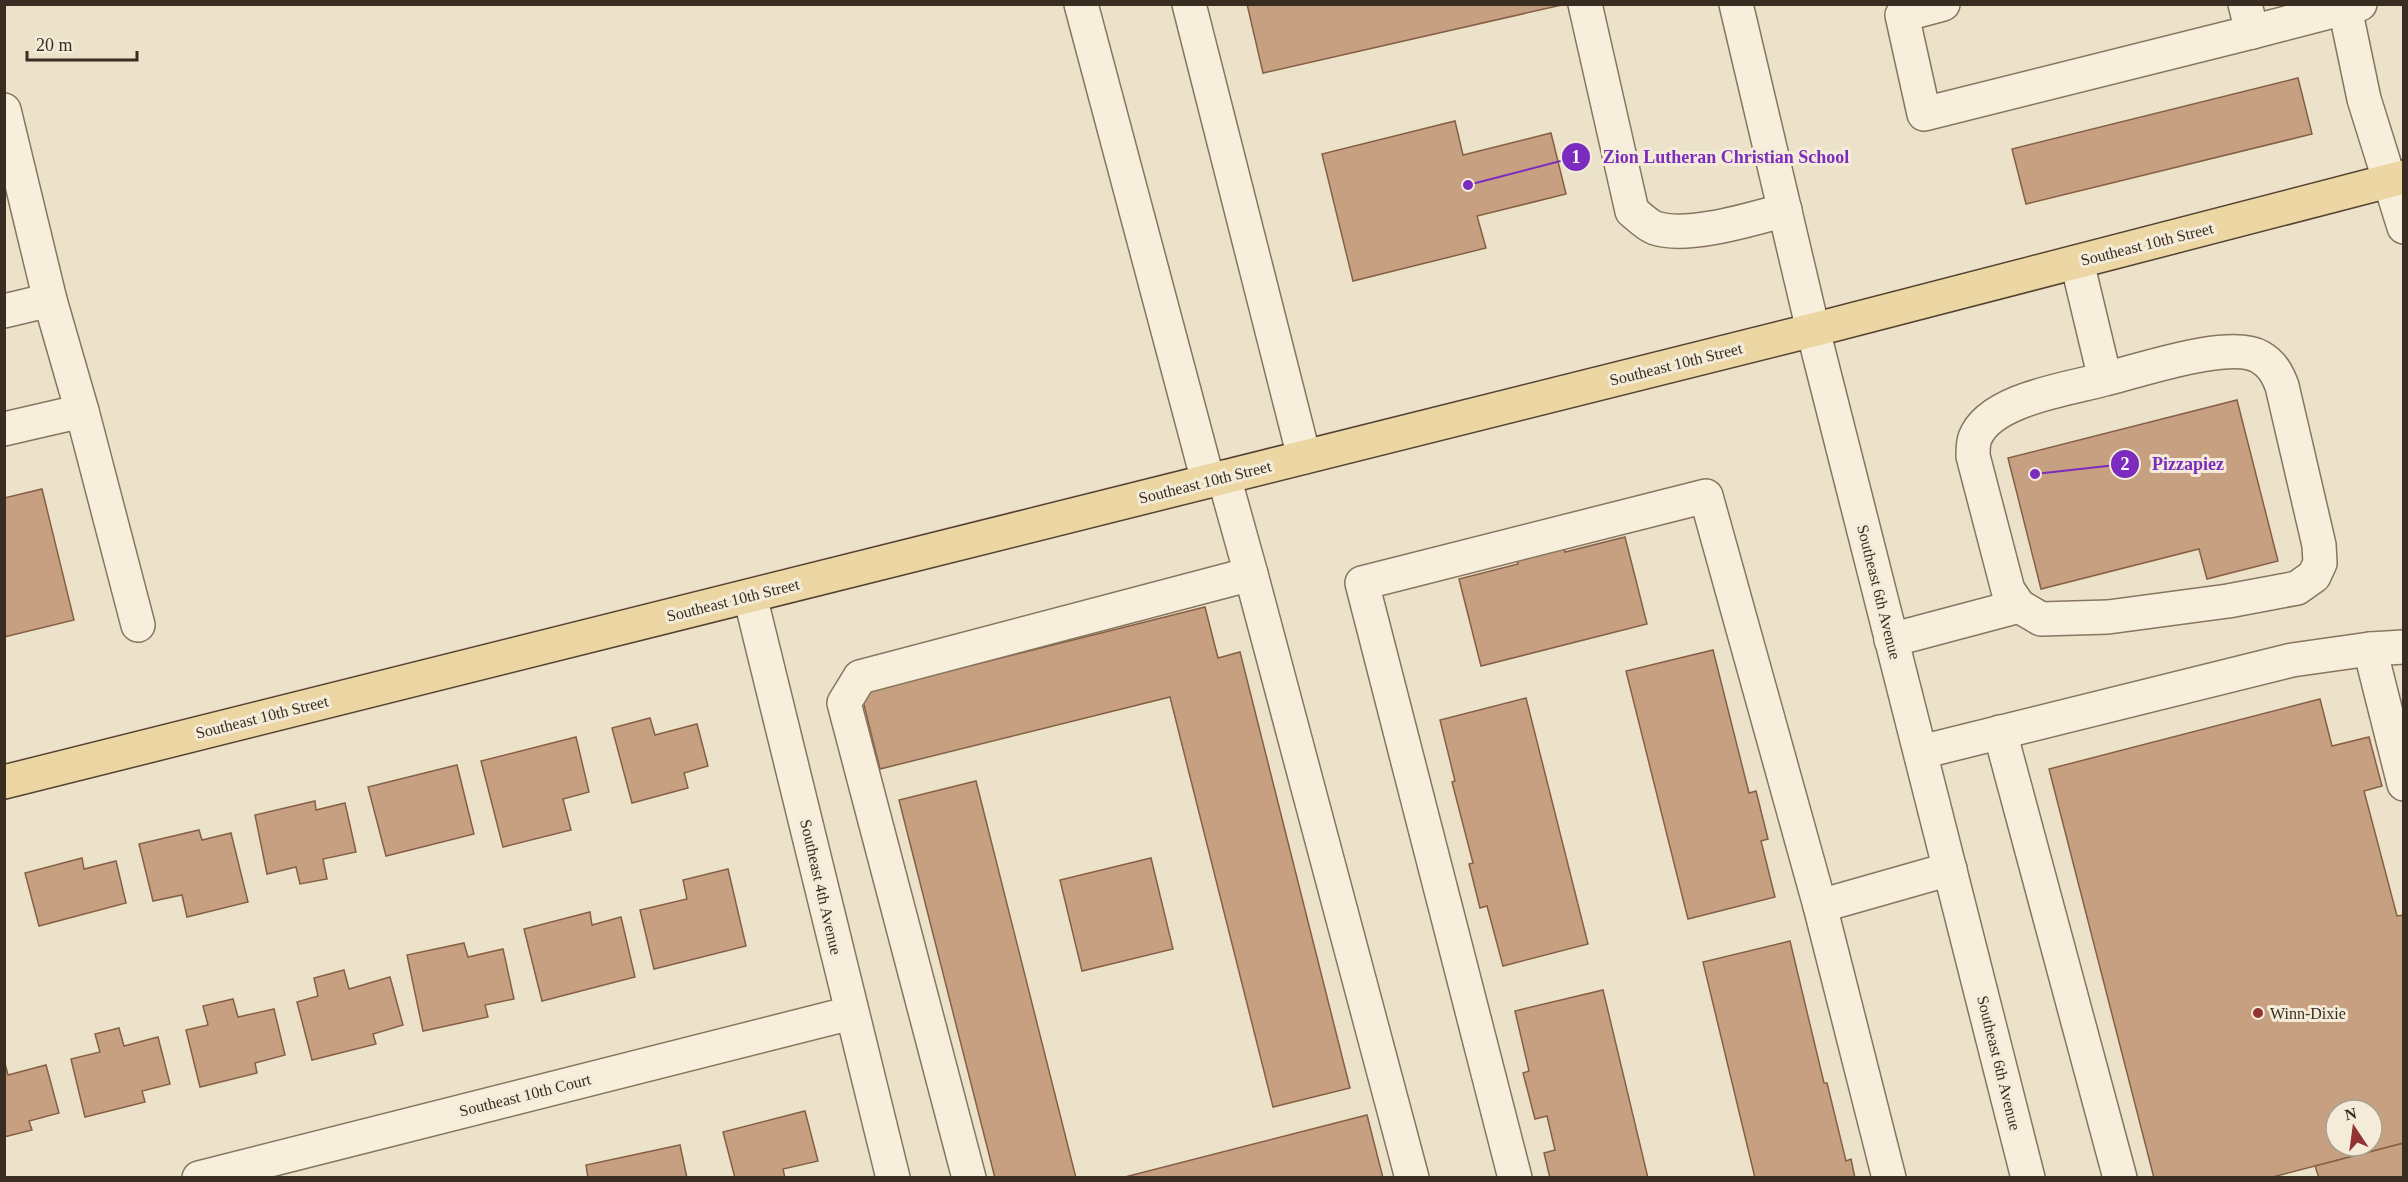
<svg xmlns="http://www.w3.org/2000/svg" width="2408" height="1182" font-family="'Times New Roman',serif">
<rect width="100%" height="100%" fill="#ece2c9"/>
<g fill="#c7a082" stroke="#856046" stroke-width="1.5" fill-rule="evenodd">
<polygon points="1247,4 1566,4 1263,73"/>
<polygon points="2298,78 2312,134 2026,204 2012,149"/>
<polygon points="1455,121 1463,155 1551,133 1566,194 1477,216 1486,248 1353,281 1322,154"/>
<polygon points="2237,400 2278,561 2207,579 2199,549 2041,589 2008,458"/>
<polygon points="42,489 74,620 4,637 4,498"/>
<polygon points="1625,537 1647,624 1481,666 1459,579 1518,564 1516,557 1563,545 1565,552"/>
<polygon points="1205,607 1218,658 1240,652 1350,1088 1273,1107 1170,697 880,769 861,693"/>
<polygon points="1713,650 1749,793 1756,791 1768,839 1761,841 1775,897 1688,919 1626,671"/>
<polygon points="1526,698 1588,944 1503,966 1487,906 1480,908 1469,864 1473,863 1452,782 1455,781 1440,720"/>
<path d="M2320 699 2332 746 2369 737 2382 786 2364 791 2397 916 2404 915V1143L2269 1178H2154L2049 769ZM2336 1110H2372V1146H2336Z"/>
<polygon points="650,718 655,735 697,724 708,766 684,773 688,788 632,803 612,728"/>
<polygon points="576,737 589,792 563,799 571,830 503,847 481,761"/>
<polygon points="457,765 474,834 386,856 368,787"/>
<polygon points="976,781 1076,1178 995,1178 899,800"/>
<polygon points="315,801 316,810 345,803 356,852 323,859 327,879 300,884 296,867 267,874 255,815"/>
<polygon points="199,830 202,840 231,833 248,902 187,917 182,895 153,901 139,844"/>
<polygon points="82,858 84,869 116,861 126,903 39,926 25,873"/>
<polygon points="1151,858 1173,949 1082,971 1060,880"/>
<polygon points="728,869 746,946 654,969 640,910 687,899 683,880"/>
<polygon points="590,912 592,925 621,917 635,977 542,1001 524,929"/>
<polygon points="1790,941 1824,1083 1827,1083 1846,1161 1851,1159 1855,1178 1755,1178 1703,962"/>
<polygon points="464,943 468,957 503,949 514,999 485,1005 488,1017 423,1031 407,955"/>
<polygon points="344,970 349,989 390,977 403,1025 373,1034 376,1044 312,1060 297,1002 318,996 314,978"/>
<polygon points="1603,990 1648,1178 1550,1178 1544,1153 1555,1150 1547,1116 1535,1119 1523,1073 1529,1071 1515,1011"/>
<polygon points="233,999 238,1017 274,1009 285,1055 255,1063 257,1073 200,1087 186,1030 208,1025 203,1006"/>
<polygon points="119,1028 124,1046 158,1037 170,1084 142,1091 145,1102 85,1117 71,1059 100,1052 95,1034"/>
<polygon points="4,1060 8,1075 46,1065 59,1113 29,1121 32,1130 4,1137"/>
<polygon points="805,1111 818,1161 783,1169 785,1178 735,1178 723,1132"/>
<polygon points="1367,1115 1383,1178 1121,1178"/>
<polygon points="2404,1143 2404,1178 2319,1178 2315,1166"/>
<polygon points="680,1145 687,1178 588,1178 586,1165"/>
</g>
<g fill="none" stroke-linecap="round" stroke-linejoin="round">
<defs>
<g id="minor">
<polyline points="1081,4 1208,481"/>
<polyline points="1189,4 1304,457"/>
<path d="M1585 4 1632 211C1638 216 1647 225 1655 228 1688 239 1751 219 1785 210"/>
<polyline points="1736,4 1813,330 2028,1178"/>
<polyline points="1943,4 1902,15 1924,114 2252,32 2245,4"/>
<polyline points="2345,8 2364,99 2404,227"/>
<polyline points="2252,32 2360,4"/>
<polyline points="4,110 50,300 4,311"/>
<path d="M2077 262 2105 379C2139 371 2231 339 2260 357 2272 364 2277 373 2282 386L2319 545 2320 563 2314 576 2297 588 2228 601 2108 617 2041 619 2019 606 2008 590 1973 456C1973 451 1973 443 1975 438 1990 399 2069 389 2105 379"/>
<polyline points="50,300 82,411"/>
<polyline points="4,429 82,411 138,625"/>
<polyline points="1224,477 1251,574"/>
<polyline points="750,596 893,1178"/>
<polyline points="1891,640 2019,606"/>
<polyline points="2370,649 2404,784"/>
<polyline points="2000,732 2120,1178"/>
<polyline points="1921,752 2292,660 2370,649 2404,647"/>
<polyline points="1820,906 1950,869"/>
<polyline points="199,1178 851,1013"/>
<polyline points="969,1178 844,703 860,677 1251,574 1412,1178"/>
<polyline points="1515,1178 1362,583 1706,496 1820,906 1889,1178"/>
</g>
<polyline id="major" points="4,782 1813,330 2404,177"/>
</defs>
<use href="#minor" stroke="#87755f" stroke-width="36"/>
<use href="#major" stroke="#554332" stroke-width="36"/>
<use href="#minor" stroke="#f7efdc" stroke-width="33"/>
<use href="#major" stroke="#ecd6a4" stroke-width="33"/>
</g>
<circle fill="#923333" stroke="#f4ecd8" stroke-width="2" cx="2258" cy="1013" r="6"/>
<g text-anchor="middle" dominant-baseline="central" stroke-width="6" stroke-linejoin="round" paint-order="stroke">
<g font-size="16" fill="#392d21" stroke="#f4ecd8">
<text transform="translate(2147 244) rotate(-14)">Southeast 10th Street</text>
<text transform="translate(1676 364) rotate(-14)">Southeast 10th Street</text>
<text transform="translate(1205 482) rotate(-14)">Southeast 10th Street</text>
<text transform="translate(1879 592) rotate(76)">Southeast 6th Avenue</text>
<text transform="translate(733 600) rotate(-14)">Southeast 10th Street</text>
<text transform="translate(262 717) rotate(-14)">Southeast 10th Street</text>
<text transform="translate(821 887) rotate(77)">Southeast 4th Avenue</text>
<text transform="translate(1999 1063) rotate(76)">Southeast 6th Avenue</text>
<text transform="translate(525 1095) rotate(-14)">Southeast 10th Court</text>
</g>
<g font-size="16" fill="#392d21" stroke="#f4ecd8" text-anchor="start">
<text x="2270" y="1013">Winn-Dixie</text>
</g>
</g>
<path fill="none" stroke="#7b2cbf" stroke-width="2" d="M1468 185L1576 157M2035 474L2125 464"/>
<g fill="#7b2cbf" stroke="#f4ecd8" stroke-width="2">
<circle cx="1468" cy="185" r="6"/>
<circle cx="2035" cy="474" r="6"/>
<circle cx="1576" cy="157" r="15"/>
<circle cx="2125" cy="464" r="15"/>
</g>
<g font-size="18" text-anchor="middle" font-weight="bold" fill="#fff">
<text x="1576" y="163">1</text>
<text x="2125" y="470">2</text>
</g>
<g font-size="18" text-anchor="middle" font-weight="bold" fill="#7b2cbf" stroke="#f4ecd8" stroke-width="6" stroke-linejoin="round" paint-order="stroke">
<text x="1726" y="163">Zion Lutheran Christian School</text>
<text x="2188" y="470">Pizzapiez</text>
</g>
<rect width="2408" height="1182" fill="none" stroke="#392d21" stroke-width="12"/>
<g transform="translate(2354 1128) rotate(347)"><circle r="28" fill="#f4ecd8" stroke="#a9a08f" stroke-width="1.5"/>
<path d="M0-4.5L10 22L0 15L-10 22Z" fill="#923333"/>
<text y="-9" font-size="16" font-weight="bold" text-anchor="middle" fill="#392d21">N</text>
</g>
<path d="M27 51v9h110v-9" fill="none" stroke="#392d21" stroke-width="3"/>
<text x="36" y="51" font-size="18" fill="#392d21" stroke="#f4ecd8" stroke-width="4.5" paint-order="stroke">20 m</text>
</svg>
